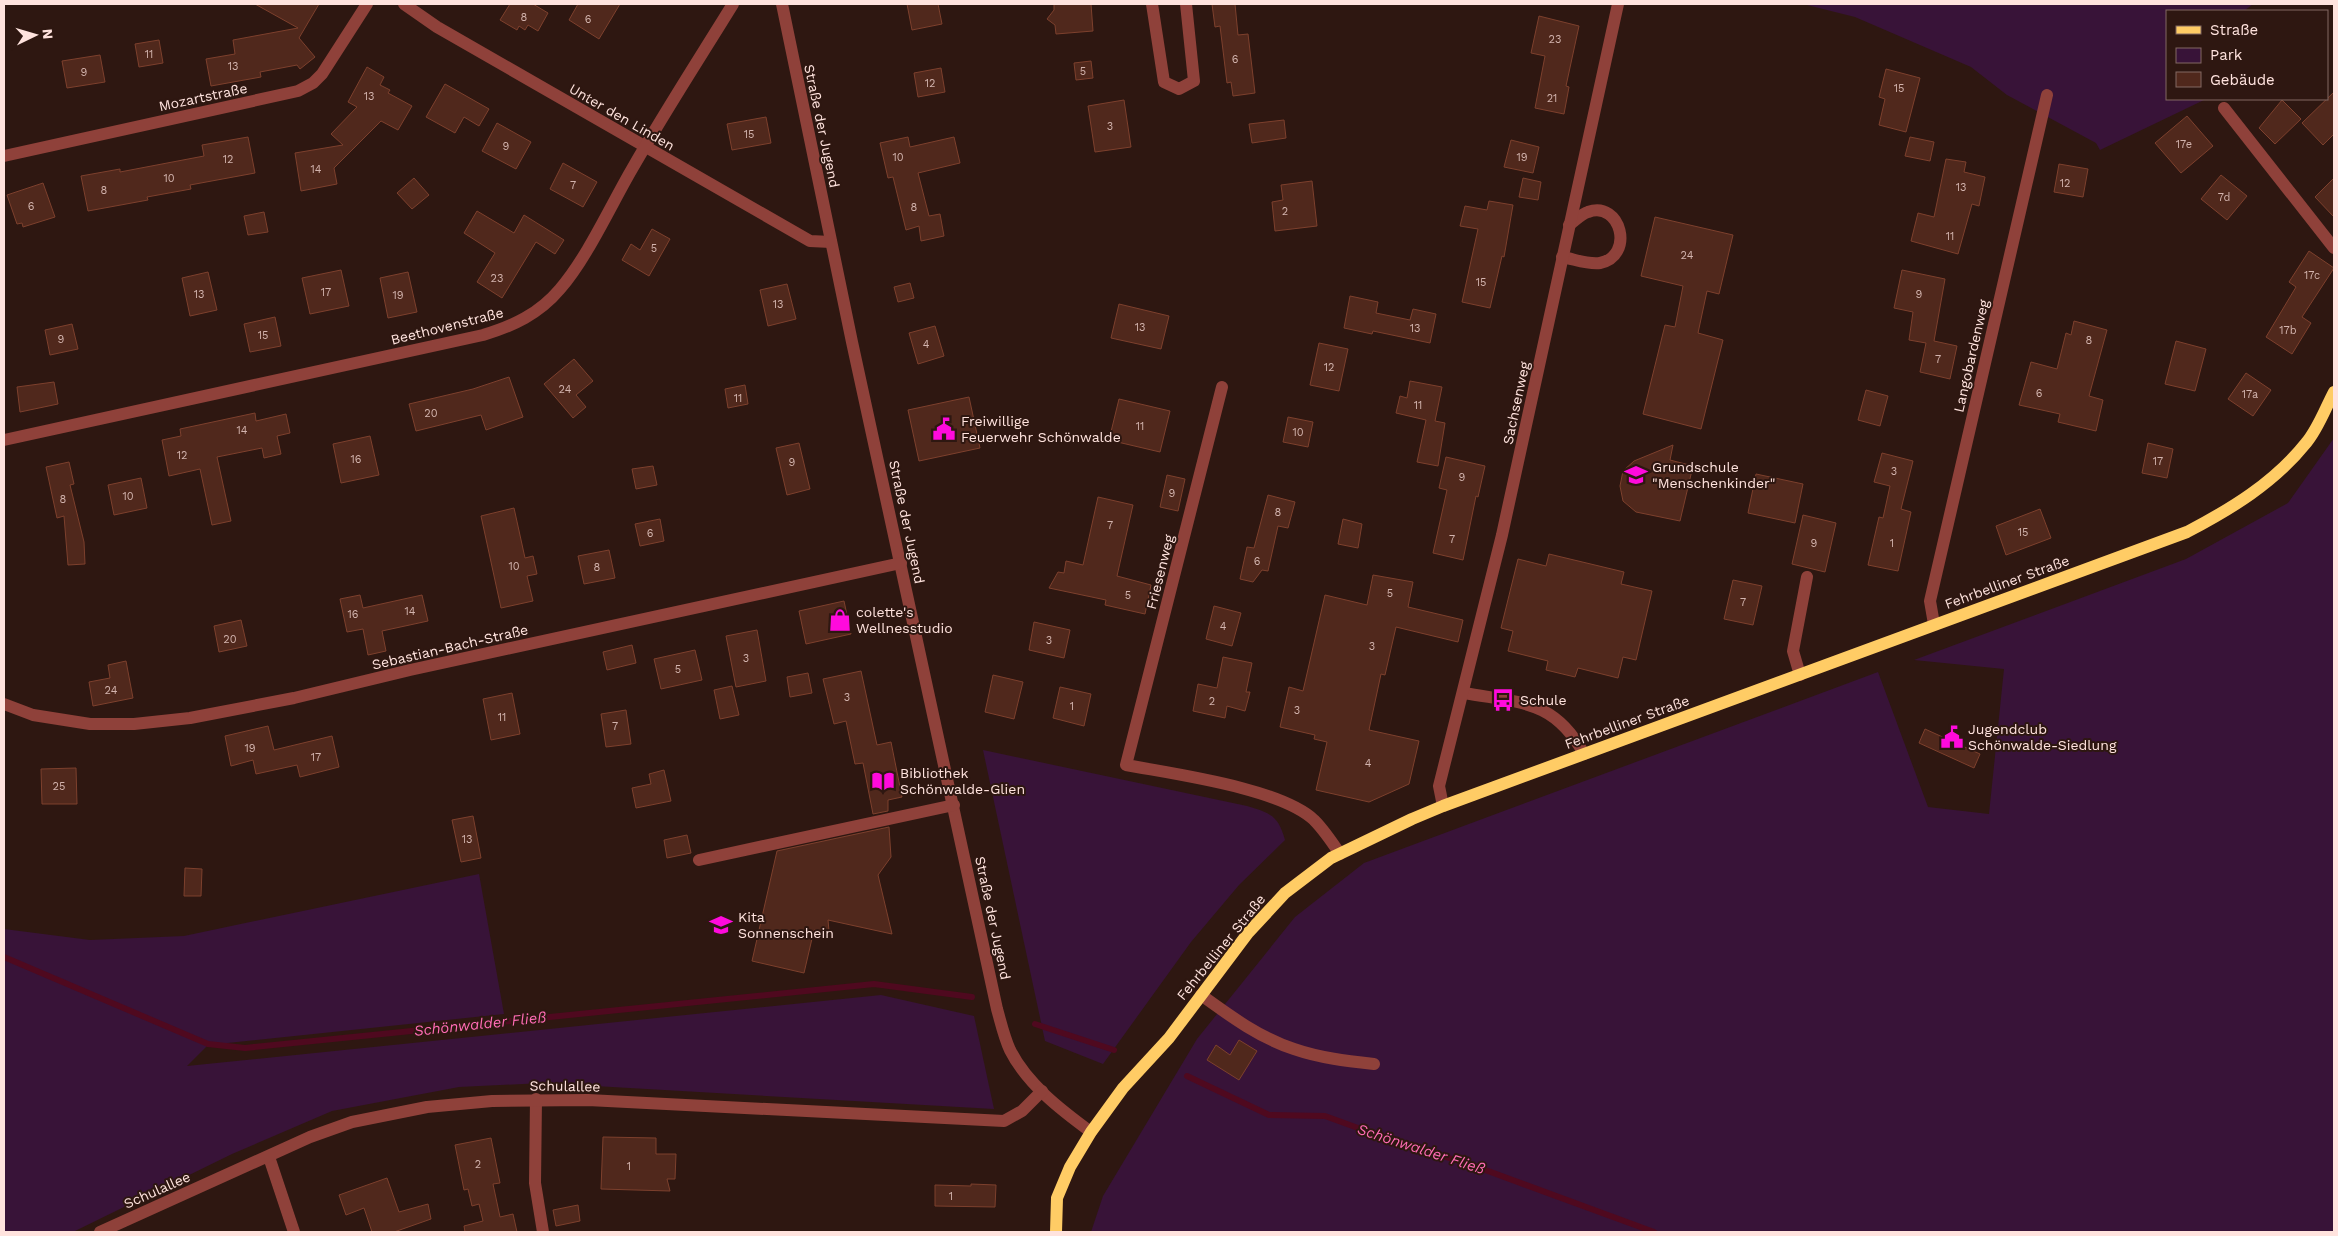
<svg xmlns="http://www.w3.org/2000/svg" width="2338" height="1236" font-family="'Work Sans',sans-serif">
<rect width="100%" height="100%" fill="#2e1711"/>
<g fill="#381338">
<polygon points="1803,4 2253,4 2244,11 2167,11 2167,99 2204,100 2100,150 2096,143 2007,95 1971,67 1855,17"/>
<polygon points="2334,438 2334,1232 1091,1232 1103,1196 1197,1039 1295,917 1364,863 1878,672 1928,807 1989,814 2004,669 1914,660 2186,559 2288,503"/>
<path d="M983 750 1247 806C1270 813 1278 815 1285 840L1239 885 1191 942 1103 1064 1045 1041Z"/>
<polygon points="479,874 504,1014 208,1045 187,1066 881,995 974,1016 994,1109 543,1083 459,1087 332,1111 232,1154 73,1232 4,1232 4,929 90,940 184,936"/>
</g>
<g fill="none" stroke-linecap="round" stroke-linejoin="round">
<g stroke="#4f091f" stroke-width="6">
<polyline points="4,957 208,1044 245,1048 874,984 972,997"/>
<polyline points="1035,1024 1114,1050"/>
<polyline points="1187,1076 1269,1115 1325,1116 1402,1144 1469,1164 1654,1232"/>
</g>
</g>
<g fill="#50281c" stroke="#7d402d">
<polygon points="255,4 319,4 299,38 315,57 300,69 297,65 260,72 261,77 211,86 206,59 235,54 233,40 298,28"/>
<polygon points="510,4 533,4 548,13 538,31 528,25 525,30 519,26 517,30 500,20"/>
<polygon points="578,4 620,4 599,39 569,20"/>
<polygon points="907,4 938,4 942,24 912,30"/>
<polygon points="1054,4 1091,4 1093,31 1056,34 1055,25 1047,19 1054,10"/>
<polygon points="1212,4 1235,4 1238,35 1248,34 1255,93 1233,96 1231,82 1227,83 1220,26 1215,27"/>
<polygon points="1539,16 1579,26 1566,86 1569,87 1564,114 1535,108 1545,56 1531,53"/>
<polygon points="159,40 163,63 139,67 135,44"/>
<polygon points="100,55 105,82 67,88 62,61"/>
<polygon points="1091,61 1093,78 1076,80 1074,63"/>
<polygon points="367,67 384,77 380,85 390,90 388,93 412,106 398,130 381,121 334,168 337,184 301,191 295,153 343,145 331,134 357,107 348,102"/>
<polygon points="941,68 945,92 918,97 914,73"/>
<polygon points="1886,69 1920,78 1906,132 1879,125 1885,99 1879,97"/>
<polygon points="445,84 489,109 479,126 464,117 455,133 426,117"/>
<polygon points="2334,92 2334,134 2323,145 2302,123"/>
<polygon points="1124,100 1131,147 1095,152 1088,106"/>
<polygon points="2282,100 2301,119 2275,144 2259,128"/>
<polygon points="2187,116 2213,146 2181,173 2155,143"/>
<polygon points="766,117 771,143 732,150 727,124"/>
<polygon points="1284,120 1286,138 1252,143 1249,124"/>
<polygon points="497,123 531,142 516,169 482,151"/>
<polygon points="248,137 255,173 190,185 191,189 147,197 148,200 88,211 81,176 120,169 120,172 204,156 202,145"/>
<polygon points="908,137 910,147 954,137 960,163 918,173 929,216 940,214 944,236 921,241 919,226 906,230 893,177 888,178 880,143"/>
<polygon points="1910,137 1934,142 1930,161 1905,156"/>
<polygon points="1511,140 1539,147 1533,173 1504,167"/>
<polygon points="1946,159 1966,162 1964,172 1985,177 1979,206 1972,204 1958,254 1911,241 1918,213 1934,217"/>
<polygon points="563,163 597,182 583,207 550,189"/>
<polygon points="2059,164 2088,169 2083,197 2054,192"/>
<polygon points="2221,175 2247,196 2227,220 2201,199"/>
<polygon points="414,178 429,195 412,209 397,193"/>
<polygon points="1523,178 1541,182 1538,200 1519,197"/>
<polygon points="2334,178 2334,217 2315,197"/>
<polygon points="1312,181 1317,226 1275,231 1272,202 1283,200 1281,185"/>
<polygon points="43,183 55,217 23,227 22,223 17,224 7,195"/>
<polygon points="1489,201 1513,205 1504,257 1502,256 1490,308 1462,302 1478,229 1460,226 1465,206 1487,210"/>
<polygon points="477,211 514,233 524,215 564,240 555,254 536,242 502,298 477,282 495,253 464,233"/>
<polygon points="264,212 268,232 248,235 244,216"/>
<polygon points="1655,217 1733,235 1719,294 1707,291 1698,333 1723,340 1701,429 1643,414 1665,325 1675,327 1683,286 1641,276"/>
<polygon points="652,229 670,239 649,276 622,260 631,244 640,250"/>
<polygon points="2309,251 2334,268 2302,317 2311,323 2292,354 2266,337 2296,287 2289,282"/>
<polygon points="341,270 349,306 310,314 302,278"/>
<polygon points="1902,270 1945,279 1934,341 1957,346 1950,379 1920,372 1926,343 1909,340 1913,312 1894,308"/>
<polygon points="208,272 217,310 190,316 182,278"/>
<polygon points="408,272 417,312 388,318 380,278"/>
<polygon points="910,283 914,298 898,302 894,287"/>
<polygon points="787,284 796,319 768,326 760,290"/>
<polygon points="1350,296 1378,302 1376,313 1410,320 1413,309 1436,314 1430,343 1373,331 1372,334 1344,328"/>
<polygon points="1119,304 1169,316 1161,349 1111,338"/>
<polygon points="275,317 281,346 250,352 244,324"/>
<polygon points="2074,321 2107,330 2089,396 2103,400 2096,431 2058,422 2060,414 2019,405 2031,362 2057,369 2066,333 2071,335"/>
<polygon points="72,324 78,349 50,355 45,330"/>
<polygon points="935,326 944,356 918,364 909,333"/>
<polygon points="2176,341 2206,349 2195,391 2165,384"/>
<polygon points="1319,343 1348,349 1339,391 1310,385"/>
<polygon points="574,359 593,381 576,395 586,407 573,418 544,384"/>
<polygon points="2246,373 2271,390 2253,416 2228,399"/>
<polygon points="509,377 523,417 486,430 481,415 416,431 409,404 473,389"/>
<polygon points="1410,381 1442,387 1435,421 1445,423 1438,466 1417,462 1426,420 1396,413 1400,396 1407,398"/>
<polygon points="54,382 58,404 20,412 17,387"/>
<polygon points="745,385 748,404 728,408 725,389"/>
<polygon points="1866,390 1888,396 1880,426 1858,420"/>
<polygon points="969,397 980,448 919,461 908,410"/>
<polygon points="1119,399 1170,411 1160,452 1109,440"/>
<polygon points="255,413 256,421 286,414 290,433 277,436 281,454 264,458 262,448 217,457 231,521 212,525 200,469 169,476 162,440 181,436 180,429"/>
<polygon points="1288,417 1313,422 1308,447 1283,442"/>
<polygon points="370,436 379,475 341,483 333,444"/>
<polygon points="799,443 810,489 787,495 776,448"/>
<polygon points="2148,443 2173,449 2167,478 2142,473"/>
<polygon points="1673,445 1670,460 1693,466 1680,521 1636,512 1623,501 1620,486 1623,471 1634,461"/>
<polygon points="1882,453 1913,461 1901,509 1911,512 1898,571 1868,565 1879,517 1883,518 1890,486 1874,482"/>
<polygon points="1446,457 1485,466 1478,497 1476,496 1463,560 1433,553 1447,490 1439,488"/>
<polygon points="69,462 74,484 70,485 84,542 85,564 68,565 64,516 57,518 46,467"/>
<polygon points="653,466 657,485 636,489 632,469"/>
<polygon points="1756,474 1803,484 1795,523 1748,513"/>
<polygon points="1167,475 1185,479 1178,511 1160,507"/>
<polygon points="141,478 147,508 114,515 108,485"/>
<polygon points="1268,495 1295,502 1288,528 1278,526 1268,571 1262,570 1253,582 1240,579 1247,547 1254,548"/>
<polygon points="1098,497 1133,505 1117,576 1151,585 1145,614 1105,605 1106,600 1049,588 1058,572 1064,573 1066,561 1083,565"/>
<polygon points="514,508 525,558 533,556 537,574 527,576 533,601 501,608 481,516"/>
<polygon points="2040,509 2051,538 2006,555 1996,526"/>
<polygon points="1803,515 1836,523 1825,572 1792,564"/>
<polygon points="660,519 664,541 640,546 635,524"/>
<polygon points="1343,519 1362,524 1358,548 1338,544"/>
<polygon points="609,550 615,578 584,584 578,556"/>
<polygon points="1549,554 1624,572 1621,584 1652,591 1636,660 1623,657 1618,678 1578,668 1575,677 1546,670 1548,661 1508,651 1513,631 1501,628 1518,559 1546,566"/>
<polygon points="1373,575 1413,582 1408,607 1463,620 1458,642 1396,627 1385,675 1381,674 1369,730 1419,741 1409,784 1369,802 1316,790 1327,742 1314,739 1315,735 1280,727 1289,687 1303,691 1325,595 1367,605"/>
<polygon points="1733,580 1762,586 1753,625 1724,619"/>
<polygon points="360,595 363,608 422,595 428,621 382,631 386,651 368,655 363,629 347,632 340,599"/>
<polygon points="844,601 851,634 806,644 799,611"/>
<polygon points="1214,606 1241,613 1232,646 1206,639"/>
<polygon points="241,620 247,646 219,652 214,626"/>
<polygon points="1034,622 1070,630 1064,658 1029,650"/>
<polygon points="757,630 766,681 736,687 726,636"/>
<polygon points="632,645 636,663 607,670 603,652"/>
<polygon points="695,650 702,680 661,689 654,659"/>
<polygon points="1223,657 1252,663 1246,692 1250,692 1245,711 1227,706 1225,718 1193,711 1198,684 1217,688"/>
<polygon points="126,661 133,698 93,706 89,682 110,678 108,665"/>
<polygon points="861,671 877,745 891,742 902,797 888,800 888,811 873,814 863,763 855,764 846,721 834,724 823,679"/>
<polygon points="808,673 812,693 790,697 787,677"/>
<polygon points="993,675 1023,682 1014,719 985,712"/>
<polygon points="732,686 739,715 720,719 714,690"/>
<polygon points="1060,687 1091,694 1084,726 1053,718"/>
<polygon points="512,693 520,734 491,740 483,699"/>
<polygon points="626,710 631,744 606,747 601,714"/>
<polygon points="268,726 274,750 332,736 339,767 300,777 297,765 256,774 253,760 231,766 225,736"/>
<polygon points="1925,729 1980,754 1974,768 1919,743"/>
<polygon points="76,768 77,804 42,804 41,769"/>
<polygon points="664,770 671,801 636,808 632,788 651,784 649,774"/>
<polygon points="473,816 481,858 461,862 452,820"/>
<polygon points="889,827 891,857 878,875 892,934 828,920 829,931 814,930 804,973 752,961 777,851"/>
<polygon points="687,835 691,853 667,858 664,840"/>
<polygon points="185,868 202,869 201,896 184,896"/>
<polygon points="1239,1040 1257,1051 1239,1080 1207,1060 1216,1045 1230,1055"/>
<polygon points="603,1137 656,1138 656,1154 676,1154 675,1179 667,1179 670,1191 601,1189"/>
<polygon points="491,1138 500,1183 493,1184 500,1217 513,1214 517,1232 465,1232 464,1226 483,1221 479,1204 472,1206 468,1189 464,1190 455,1145"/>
<polygon points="387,1178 399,1212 428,1204 431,1219 394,1232 372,1232 364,1208 346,1215 339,1195"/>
<polygon points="971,1184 996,1185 995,1207 935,1206 935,1185 971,1186"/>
<polygon points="578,1205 580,1221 556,1226 553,1210"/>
</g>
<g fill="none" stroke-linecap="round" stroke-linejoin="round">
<g stroke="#8f413a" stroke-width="12">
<polyline points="404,4 437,27 810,241 831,242"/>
<path d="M782 4 852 342 997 1009C1001 1023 1004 1037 1010 1050 1027 1084 1061 1110 1091 1132"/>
<polyline points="1152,4 1164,82 1179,89 1194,81 1186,4"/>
<polyline points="2224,108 2334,248"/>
<polyline points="4,156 298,91 313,83 322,74 367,4"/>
<path d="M1562 257C1574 259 1589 265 1600 263 1635 256 1621 200 1588 212 1581 214 1575 221 1569 225"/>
<path d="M1222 387 1126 765C1173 774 1280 788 1314 820 1324 830 1332 842 1340 854"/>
<path d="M4 440 483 335C513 326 539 314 560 289 587 258 611 205 632 169 664 113 699 59 733 4"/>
<polyline points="1934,624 1930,601 2047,95"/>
<polyline points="1800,675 1793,651 1807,577"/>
<path d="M1464 693C1519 703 1554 699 1584 754"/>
<polyline points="4,704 33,715 90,724 134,724 190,718 294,698 410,670 901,563"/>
<polyline points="1443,806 1439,786 1502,535 1618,4"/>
<polyline points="699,860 954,805"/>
<path d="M1201 995C1230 1016 1260 1038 1294 1049 1320 1058 1347 1061 1374 1064"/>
<polyline points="536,1099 535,1183 543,1232"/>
<polyline points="269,1157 294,1232"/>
<polyline points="100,1232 310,1137 352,1122 427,1107 492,1101 588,1100 1004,1121 1022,1111 1042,1091"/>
</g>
<path stroke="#ffcc65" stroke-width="12" d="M1056 1232 1057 1198 1070 1167 1091 1132 1123 1088 1169 1038 1248 933 1285 893 1331 858 1412 819 1443 806 2187 532C2231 509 2274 483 2306 443 2318 429 2325 409 2334 392"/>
</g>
<defs>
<symbol id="civic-bare" viewBox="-9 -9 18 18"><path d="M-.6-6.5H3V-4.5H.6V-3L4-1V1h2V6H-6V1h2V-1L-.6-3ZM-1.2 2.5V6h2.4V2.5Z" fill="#ff0adc" stroke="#2e1711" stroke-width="2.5" paint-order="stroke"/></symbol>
<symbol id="school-bare" viewBox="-9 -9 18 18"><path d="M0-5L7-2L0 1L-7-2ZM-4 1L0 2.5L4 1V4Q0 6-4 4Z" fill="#ff0adc" stroke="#2e1711" stroke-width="2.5" paint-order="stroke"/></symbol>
<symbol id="shop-bare" viewBox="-9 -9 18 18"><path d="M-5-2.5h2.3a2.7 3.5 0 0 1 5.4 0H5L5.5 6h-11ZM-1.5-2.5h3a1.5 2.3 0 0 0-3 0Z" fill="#ff0adc" stroke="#2e1711" stroke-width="2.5" paint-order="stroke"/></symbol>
<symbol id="bus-bare" viewBox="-9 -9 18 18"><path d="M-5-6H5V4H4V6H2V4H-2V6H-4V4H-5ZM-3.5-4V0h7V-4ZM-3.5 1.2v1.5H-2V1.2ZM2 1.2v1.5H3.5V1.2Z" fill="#ff0adc" stroke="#2e1711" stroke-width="2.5" paint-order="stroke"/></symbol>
<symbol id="library-bare" viewBox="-9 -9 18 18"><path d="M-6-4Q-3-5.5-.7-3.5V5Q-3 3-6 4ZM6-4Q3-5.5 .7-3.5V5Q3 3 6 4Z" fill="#ff0adc" stroke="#2e1711" stroke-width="2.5" paint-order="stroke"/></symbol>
</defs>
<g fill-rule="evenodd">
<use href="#civic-bare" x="928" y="413" width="32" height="32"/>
<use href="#school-bare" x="1620" y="459" width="32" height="32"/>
<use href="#shop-bare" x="824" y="604" width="32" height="32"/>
<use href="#bus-bare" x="1487" y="684" width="32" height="32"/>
<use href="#civic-bare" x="1936" y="721" width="32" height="32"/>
<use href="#library-bare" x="867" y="765" width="32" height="32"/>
<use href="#school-bare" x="705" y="909" width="32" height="32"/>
</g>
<g text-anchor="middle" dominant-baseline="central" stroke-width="4" stroke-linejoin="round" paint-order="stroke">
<g font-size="11" fill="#d3b4ae">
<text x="524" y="17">8</text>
<text x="588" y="19">6</text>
<text x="1555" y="39">23</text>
<text x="149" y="54">11</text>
<text x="1235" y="59">6</text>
<text x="233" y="66">13</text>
<text x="1083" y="71">5</text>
<text x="84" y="72">9</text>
<text x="930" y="83">12</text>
<text x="1899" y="88">15</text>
<text x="369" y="96">13</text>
<text x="1552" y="98">21</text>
<text x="1110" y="126">3</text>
<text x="749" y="134">15</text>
<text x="2184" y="144">17e</text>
<text x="506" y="146">9</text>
<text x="898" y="157">10</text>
<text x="1522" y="157">19</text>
<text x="228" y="159">12</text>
<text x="316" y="169">14</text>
<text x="169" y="178">10</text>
<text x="2065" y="183">12</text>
<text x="573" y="185">7</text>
<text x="1961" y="187">13</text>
<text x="104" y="190">8</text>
<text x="2224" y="197">7d</text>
<text x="31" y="206">6</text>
<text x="914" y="207">8</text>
<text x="1285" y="211">2</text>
<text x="1950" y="236">11</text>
<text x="654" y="248">5</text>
<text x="1687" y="255">24</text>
<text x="2312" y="275">17c</text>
<text x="497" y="278">23</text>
<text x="1481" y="282">15</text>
<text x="326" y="292">17</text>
<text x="199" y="294">13</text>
<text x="1919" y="294">9</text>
<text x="398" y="295">19</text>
<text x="778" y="304">13</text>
<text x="1140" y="327">13</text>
<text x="1415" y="328">13</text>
<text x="2288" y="330">17b</text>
<text x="263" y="335">15</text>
<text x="61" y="339">9</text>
<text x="2089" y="340">8</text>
<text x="926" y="344">4</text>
<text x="1938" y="359">7</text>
<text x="1329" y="367">12</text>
<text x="565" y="389">24</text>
<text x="2039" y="393">6</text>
<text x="2250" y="394">17a</text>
<text x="738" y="398">11</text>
<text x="1418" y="405">11</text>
<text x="431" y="413">20</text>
<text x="1140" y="426">11</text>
<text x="242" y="430">14</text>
<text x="1298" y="432">10</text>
<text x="182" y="455">12</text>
<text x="356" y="459">16</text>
<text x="2158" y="461">17</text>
<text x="792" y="462">9</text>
<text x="1894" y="471">3</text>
<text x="1462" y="477">9</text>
<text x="1172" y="493">9</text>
<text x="128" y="496">10</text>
<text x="63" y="499">8</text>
<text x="1278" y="512">8</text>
<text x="1110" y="525">7</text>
<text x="2023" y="532">15</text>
<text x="650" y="533">6</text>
<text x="1452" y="539">7</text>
<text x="1814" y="543">9</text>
<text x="1892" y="543">1</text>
<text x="1257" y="561">6</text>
<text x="514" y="566">10</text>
<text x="597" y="567">8</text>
<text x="1390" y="593">5</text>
<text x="1128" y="595">5</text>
<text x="1743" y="602">7</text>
<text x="410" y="611">14</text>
<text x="353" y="614">16</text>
<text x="1223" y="626">4</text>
<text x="230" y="639">20</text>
<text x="1049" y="640">3</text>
<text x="1372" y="646">3</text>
<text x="746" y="658">3</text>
<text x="678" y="669">5</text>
<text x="111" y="690">24</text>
<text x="847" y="697">3</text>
<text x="1212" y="701">2</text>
<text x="1072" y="706">1</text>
<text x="1297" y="710">3</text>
<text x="502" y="717">11</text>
<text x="615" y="726">7</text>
<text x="250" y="748">19</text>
<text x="316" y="757">17</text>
<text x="1368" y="763">4</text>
<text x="59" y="786">25</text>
<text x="467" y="839">13</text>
<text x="478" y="1164">2</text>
<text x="629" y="1166">1</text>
<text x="951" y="1196">1</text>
</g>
<g font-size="14" fill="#ffe3de" stroke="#2e1711">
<text transform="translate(203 97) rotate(-12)">Mozartstraße</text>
<text transform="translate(622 117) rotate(30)">Unter den Linden</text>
<text transform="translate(822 126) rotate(78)">Straße der Jugend</text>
<text transform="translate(447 326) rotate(-14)">Beethovenstraße</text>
<text transform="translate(1971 356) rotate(-77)">Langobardenweg</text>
<text transform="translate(1516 403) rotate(-78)">Sachsenweg</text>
<text transform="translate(907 522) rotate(78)">Straße der Jugend</text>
<text transform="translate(1160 572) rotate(-76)">Friesenweg</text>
<text transform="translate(2007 582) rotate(-20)">Fehrbelliner Straße</text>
<text transform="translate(450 647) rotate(-13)">Sebastian-Bach-Straße</text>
<text transform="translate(1627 722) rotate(-20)">Fehrbelliner Straße</text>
<text transform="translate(993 918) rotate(78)">Straße der Jugend</text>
<text transform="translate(1221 947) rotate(-51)">Fehrbelliner Straße</text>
<text transform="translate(565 1086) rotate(1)">Schulallee</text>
<text transform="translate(157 1190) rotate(-24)">Schulallee</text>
</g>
<g font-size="14" fill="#ffe3de" stroke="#2e1711" text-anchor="start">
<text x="961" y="421">Freiwillige<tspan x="961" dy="16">Feuerwehr Schönwalde</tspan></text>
<text x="1652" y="467">Grundschule<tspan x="1652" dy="16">"Menschenkinder"</tspan></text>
<text x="856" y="612">colette's<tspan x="856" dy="16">Wellnesstudio</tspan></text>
<text x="1520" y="700">Schule</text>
<text x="1968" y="729">Jugendclub<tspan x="1968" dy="16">Schönwalde-Siedlung</tspan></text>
<text x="900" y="773">Bibliothek<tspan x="900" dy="16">Schönwalde-Glien</tspan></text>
<text x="738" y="917">Kita<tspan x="738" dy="16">Sonnenschein</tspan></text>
</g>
<g font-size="15" font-style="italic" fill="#ff6cb5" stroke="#2e1711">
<text transform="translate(480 1024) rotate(-6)">Schönwalder Fließ</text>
<text transform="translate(1421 1149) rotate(18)">Schönwalder Fließ</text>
</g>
</g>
<rect width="2338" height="1236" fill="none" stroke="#ffe3de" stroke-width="10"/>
<rect x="2166" y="10" width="162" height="90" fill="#2e1711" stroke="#826963"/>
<rect x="2176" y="26" width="25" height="8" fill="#ffcc65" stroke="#826963"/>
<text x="2210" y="35" font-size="15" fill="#ffe3de">Straße</text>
<rect x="2176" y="48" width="25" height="15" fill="#381338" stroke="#826963"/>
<text x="2210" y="60" font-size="15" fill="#ffe3de">Park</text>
<rect x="2176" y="72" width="25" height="15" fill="#50281c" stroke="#826963"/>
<text x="2210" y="85" font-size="15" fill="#ffe3de">Gebäude</text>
<g transform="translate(35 35) rotate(85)" stroke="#2e1711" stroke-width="4" paint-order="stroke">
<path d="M0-4L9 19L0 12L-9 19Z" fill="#ffe3de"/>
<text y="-8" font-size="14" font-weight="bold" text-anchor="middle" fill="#ffe3de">N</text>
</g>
</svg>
